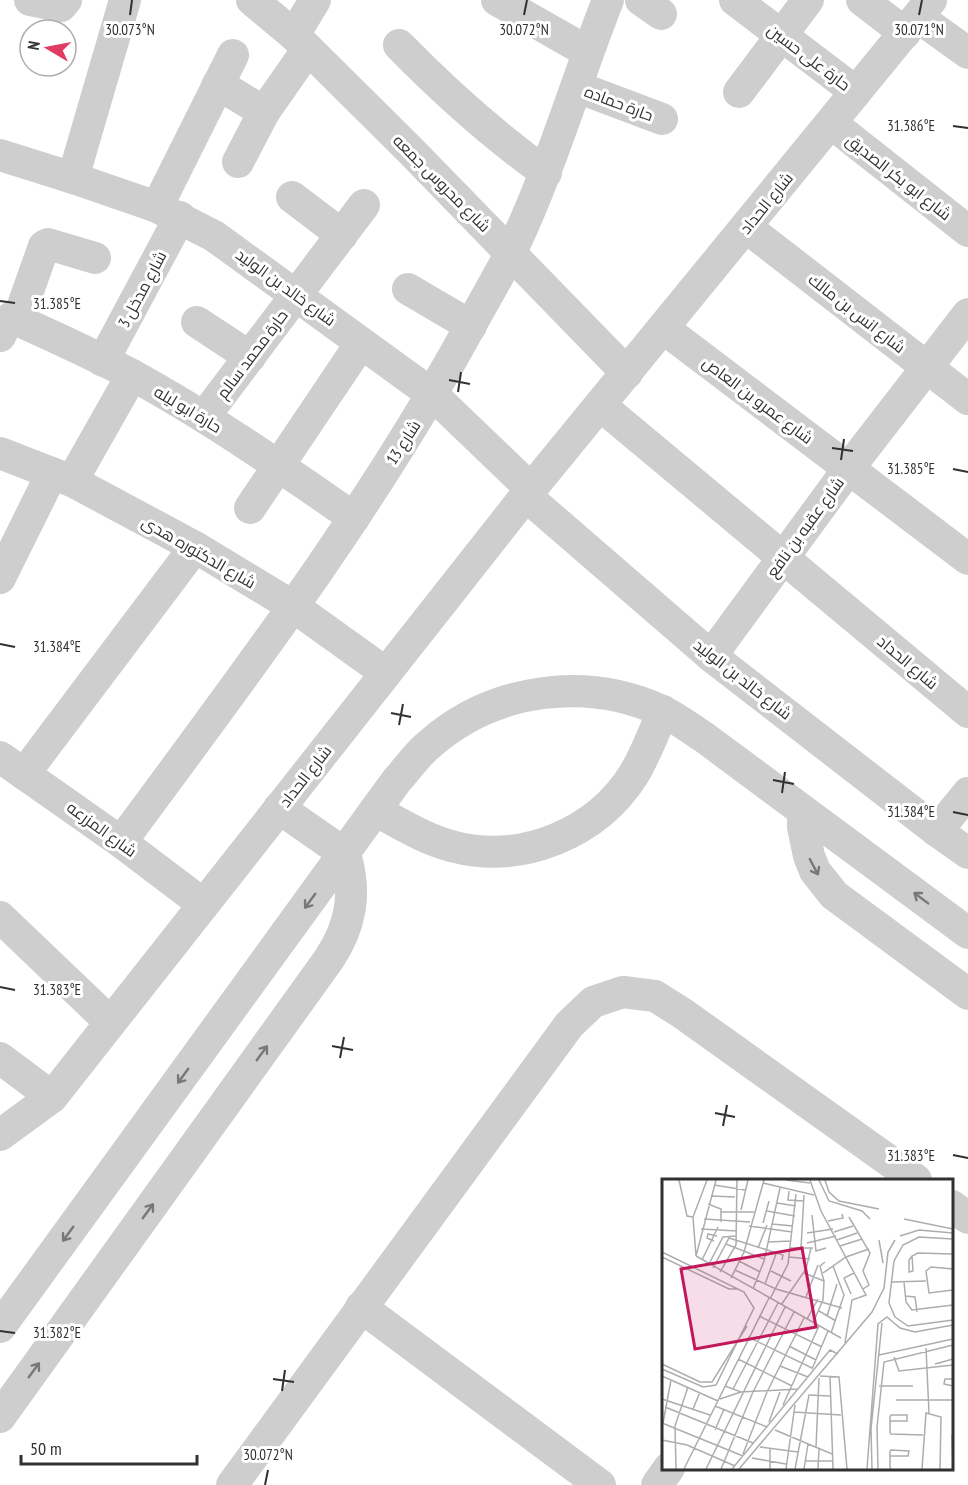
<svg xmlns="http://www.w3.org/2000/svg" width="968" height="1485" font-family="'PT Sans Narrow',Cairo,sans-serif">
<rect width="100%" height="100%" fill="#fff"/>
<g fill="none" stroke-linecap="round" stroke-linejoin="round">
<g stroke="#cecece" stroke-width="32">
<polyline points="30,0 61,6 66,0"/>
<polyline points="252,0 294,35 410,150 627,373"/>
<polyline points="497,0 588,52"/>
<polyline points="641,0 661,14"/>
<polyline points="735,0 856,92"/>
<polyline points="862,0 905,33"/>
<polyline points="918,17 968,53"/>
<polyline points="294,35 315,0"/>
<path d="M399 45C445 92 493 135 546 173"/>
<polyline points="218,84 264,112"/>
<polyline points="577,87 662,119"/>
<polyline points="739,92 808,0"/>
<polyline points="831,123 968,231"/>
<polyline points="0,155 73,178 157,207 214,236 433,395 531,489"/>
<polyline points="238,162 264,112 308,49"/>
<polyline points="73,178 125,0"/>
<polyline points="292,197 342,235"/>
<polyline points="157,207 233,55"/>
<polyline points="746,227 968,399"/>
<polyline points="408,289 471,326"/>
<path d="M13 318C52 336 93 354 132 375 209 417 281 467 354 518"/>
<polyline points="197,322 250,357"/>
<polyline points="663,328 968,559"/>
<polyline points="0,336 8,320 21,311 44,246 48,244 95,258"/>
<polyline points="103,361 180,217"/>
<polyline points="600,405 968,712"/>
<polyline points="204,417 364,205"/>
<polyline points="0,453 72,481 195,547 294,607 386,673"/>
<polyline points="72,481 132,375"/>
<polyline points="526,496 711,656 937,831 968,853"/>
<polyline points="250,508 361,343"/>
<polyline points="0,578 52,473"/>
<polyline points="711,656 849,468 968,314"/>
<polyline points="0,757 121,842 203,904"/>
<polyline points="24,774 195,547"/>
<path d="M375 810C401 824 426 840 455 847 523 864 597 833 634 774 646 754 654 732 663 711"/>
<polyline points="803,811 803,827 809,856 815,871 834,895 968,994"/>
<polyline points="937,831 968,793"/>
<path d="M121 842C246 673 373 506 473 321 486 298 499 275 511 252 550 171 575 84 608 0"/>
<polyline points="0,917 110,1022"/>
<polyline points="0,1058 52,1097"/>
<polyline points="0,1135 52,1097 531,489 931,0"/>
<polyline points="952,1206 968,1218"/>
<polyline points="361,1307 600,1485"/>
<path d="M0 1327 397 780C408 768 418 753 431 743 494 688 587 676 662 711 677 718 691 729 705 738L968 933"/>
<path d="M0 1417 329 959C351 926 357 893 345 854L279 808"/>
<polyline points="232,1485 569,1025 593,1002 623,992 655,996 682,1013 916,1180"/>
<polyline points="657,1485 669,1468"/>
</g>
</g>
<defs><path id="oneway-shaft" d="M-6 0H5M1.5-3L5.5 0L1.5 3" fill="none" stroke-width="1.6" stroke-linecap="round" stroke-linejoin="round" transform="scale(1.5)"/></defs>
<g stroke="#787878">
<use href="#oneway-shaft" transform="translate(814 867) rotate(62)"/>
<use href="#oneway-shaft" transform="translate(921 898) rotate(-143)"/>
<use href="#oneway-shaft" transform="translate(310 901) rotate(126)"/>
<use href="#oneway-shaft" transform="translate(262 1053) rotate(-54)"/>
<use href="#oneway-shaft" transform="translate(183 1076) rotate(126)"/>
<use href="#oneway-shaft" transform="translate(148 1211) rotate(-54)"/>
<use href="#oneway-shaft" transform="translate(68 1234) rotate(126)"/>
<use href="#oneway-shaft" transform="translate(34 1370) rotate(-54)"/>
</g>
<path fill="none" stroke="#313131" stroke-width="2" d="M130 15 132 0M524 15 527 0M919 15 922 0M953 126 968 128M0 301 15 303M449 380 470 384M458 392 461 372M832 448 853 451M841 460 844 439M953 469 968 472M0 644 15 647M391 713 411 717M399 725 403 704M773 780 794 784M782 793 785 772M953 812 968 815M0 987 15 990M332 1046 353 1050M340 1058 344 1037M715 1113 735 1117M723 1126 727 1105M953 1155 968 1158M0 1331 15 1333M273 1379 294 1382M282 1391 285 1370M265 1485 268 1470"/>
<g text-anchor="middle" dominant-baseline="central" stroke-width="6" stroke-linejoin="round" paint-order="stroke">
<g font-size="16" fill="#313131" stroke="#fff">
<text transform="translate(809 57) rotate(37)">حارة على حسين</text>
<text transform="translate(619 103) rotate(21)">حارة حماده</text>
<text transform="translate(899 177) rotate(38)">شارع ابو بكر الصديق</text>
<text transform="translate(442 183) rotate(45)">شارع محروس جمعه</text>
<text transform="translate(766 203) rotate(-51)">شارع الحداد</text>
<text transform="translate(286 287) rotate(36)">شارع خالد بن الوليد</text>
<text transform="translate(142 289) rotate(-62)">شارع مدخل 3</text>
<text transform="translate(857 313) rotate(38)">شارع انس بن مالك</text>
<text transform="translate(252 354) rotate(-53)">حارة محمد سالم</text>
<text transform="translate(758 400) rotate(37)">شارع عمرو بن العاص</text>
<text transform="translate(188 409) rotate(31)">حارة ابو ليله</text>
<text transform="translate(403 442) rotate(-57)">شارع 13</text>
<text transform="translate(805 527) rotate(-54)">شارع عقبه بن نافع</text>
<text transform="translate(199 552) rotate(30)">شارع الدكتوره هدى</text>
<text transform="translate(908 662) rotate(40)">شارع الحداد</text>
<text transform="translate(743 679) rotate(38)">شارع خالد بن الوليد</text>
<text transform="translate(305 776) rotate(-52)">شارع الحداد</text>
<text transform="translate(102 829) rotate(36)">شارع المزرعه</text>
</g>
</g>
<g transform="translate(662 1179)">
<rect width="291" height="291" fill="#fff"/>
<path fill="none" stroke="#adadad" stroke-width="1.5" d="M17 1 25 37 31 38M124 1 148 4M148 1 159 32 204 116 190 121 183 164M157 1 167 22 200 32 208 40M163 1 167 13 177 22 217 30M101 4 152 16M52 6 83 11M127 12 126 21 142 22M49 17 73 18M115 24 134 27M46 25 59 30V43M79 31 86 1M105 32 133 37M59 33H92M150 36 154 72 164 69M187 38 208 74 201 92 207 106 201 110M42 40 88 43M242 40 291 50M166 42 181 39 180 35M101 44 107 22M110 45 131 47M87 47 130 53M39 50 75 52M172 53 191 47M145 54 171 50M238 57 257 51 291 54M291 60 257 58 241 66 232 82 227 124 233 138 246 147 291 141M175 61 195 54M217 61 221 84M52 62 45 59 46 55 55 57M106 63 129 62M145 64 174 57M64 65 102 80M178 67 200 60M96 69 105 46M128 69H151M139 69 142 16M0 73 82 113 92 129 54 206 41 208 0 190M34 77 179 159M34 77 54 1M34 77 31 38 45 1M250 77 251 92 247 93V81L250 77 256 74 291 75M0 78 67 110H75M127 78 148 80M40 81 56 48M77 82 98 93M47 85 61 58 74 57M51 89 67 59 121 76 120 81M291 90 269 88 264 92 267 114 291 111M73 91 114 110 180 129M109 92 129 102M58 93 74 66 75 1M142 94 162 102M161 94 184 78 207 70M69 99 82 73 102 1M229 103 264 102M242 103 244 123 250 131 291 126M103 105 114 75M91 110 102 82 118 9M189 115 182 99 192 94M243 117 253 118 255 133M144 118 156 86M108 120 126 85 134 15M119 126 144 90 149 69M157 132 174 142M97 137 160 168M165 137 175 105M145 140 156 120M151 144 161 121 162 102 158 87 163 83M169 154 182 116 171 87M86 158 150 189M127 167 154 181M264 169 267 234M217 176 291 160M232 178 237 192 291 186M76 180 130 207M0 185 38 203H50L85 147M273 185 291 180M118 187 146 198M150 190 166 152M0 197 56 222M158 197 177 198 185 290M168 197 171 290M291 200H283L282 205 291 207M63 207 79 213 136 210M217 207H251M71 210 116 124M91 213 132 133M146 216 168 217M0 220 48 236M58 220 79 213M234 221H291M121 226 157 147M53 227 105 248M3 228 91 264M31 230 38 213M132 233 179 236M228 242H245V236H229L228 238V253L229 255 261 256M107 243 118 213M0 244 81 277M1 244 9 201M53 251 62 230M113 251 170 275M290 256 291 290M0 261 25 266 73 287M98 268 136 273M154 268 157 199M81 275 105 213 142 139M228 277H246L247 272 229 271 228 272V288L229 290M90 279 124 285M143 282H170M14 290 13 247 26 208M22 290 107 119M44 290 123 128M59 290 91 213M70 290 168 171 176 175M77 290 210 133 222 109 226 73 233 61M108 290V270M124 290 133 226M133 290 147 216M142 290 146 265M156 290 157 270M205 290 216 145 225 138 238 149 253 153 291 146M210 290 209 250 220 144M216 290 215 248 222 183 291 166M260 290 264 234 279 238 278 290"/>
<path fill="#c2185b" fill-opacity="0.15" stroke="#c2185b" stroke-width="3" d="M140 69 154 148 33 170 19 90Z"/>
<rect width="291" height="291" fill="none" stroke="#313131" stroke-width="3"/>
</g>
<g font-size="15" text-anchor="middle" fill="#313131" stroke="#fff" stroke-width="6" stroke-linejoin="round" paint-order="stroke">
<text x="130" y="35">30.073°N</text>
<text x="524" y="35">30.072°N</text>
<text x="919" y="35">30.071°N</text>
<text x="911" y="131">31.386°E</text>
<text x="57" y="309">31.385°E</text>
<text x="911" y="474">31.385°E</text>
<text x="57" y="652">31.384°E</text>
<text x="911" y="817">31.384°E</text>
<text x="57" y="995">31.383°E</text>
<text x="911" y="1161">31.383°E</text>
<text x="57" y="1338">31.382°E</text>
<text x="268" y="1460">30.072°N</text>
</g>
<g transform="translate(48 48) rotate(280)"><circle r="28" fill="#ffffff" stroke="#adadad" stroke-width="1.5"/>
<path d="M0-4.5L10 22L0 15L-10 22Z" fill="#e13b62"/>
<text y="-9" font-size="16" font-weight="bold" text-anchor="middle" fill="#313131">N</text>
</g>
<path d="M21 1455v9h176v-9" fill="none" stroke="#313131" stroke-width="3"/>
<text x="30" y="1455" font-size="18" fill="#313131" stroke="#ffffff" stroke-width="4.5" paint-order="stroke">50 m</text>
</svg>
